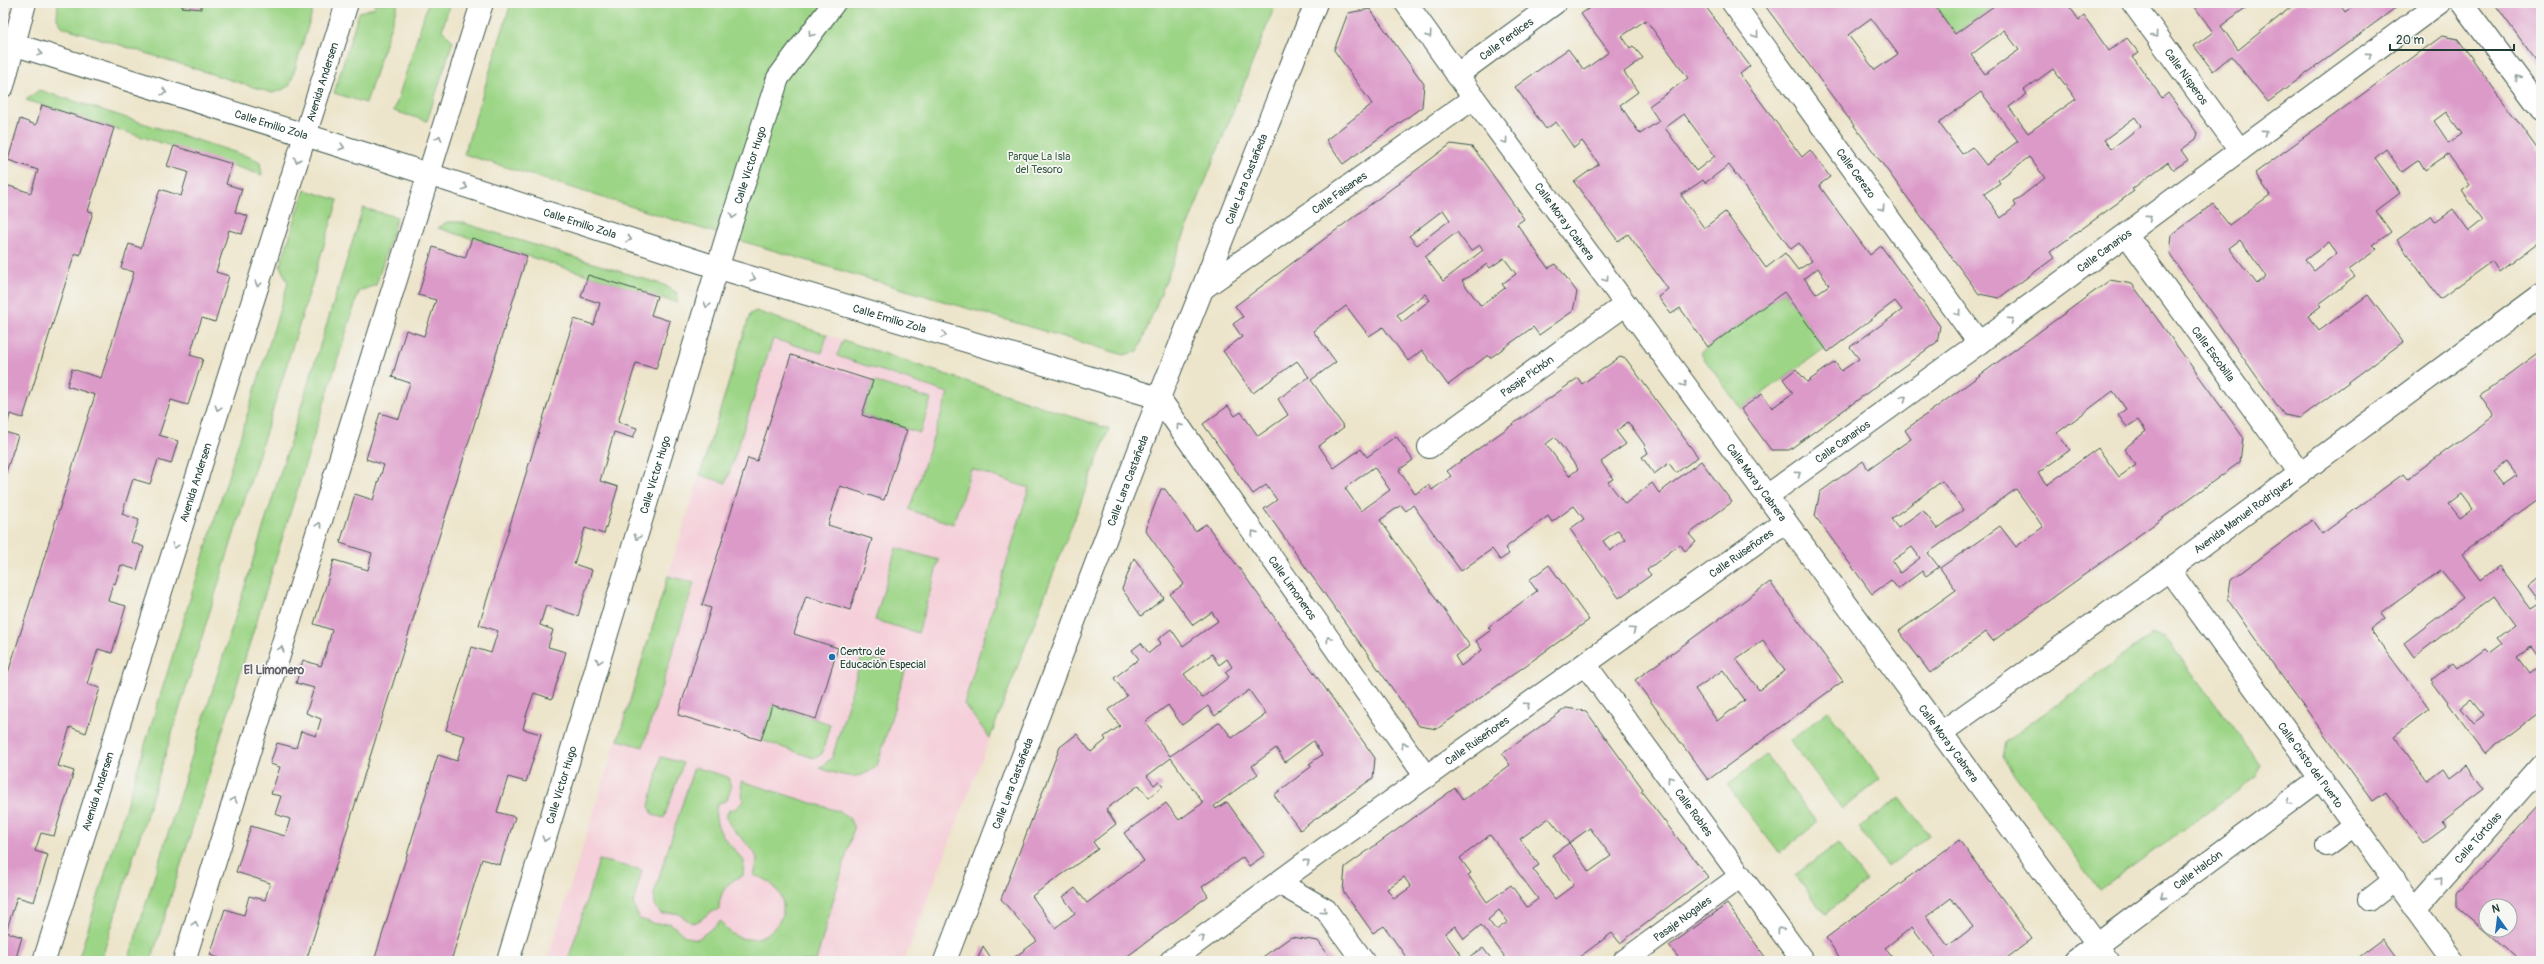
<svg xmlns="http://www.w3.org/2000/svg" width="2544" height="964" font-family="Pangolin,sans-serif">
<rect width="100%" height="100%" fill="#f6f6f2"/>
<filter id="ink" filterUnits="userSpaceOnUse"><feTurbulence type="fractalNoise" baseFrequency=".025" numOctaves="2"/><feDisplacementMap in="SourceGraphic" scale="8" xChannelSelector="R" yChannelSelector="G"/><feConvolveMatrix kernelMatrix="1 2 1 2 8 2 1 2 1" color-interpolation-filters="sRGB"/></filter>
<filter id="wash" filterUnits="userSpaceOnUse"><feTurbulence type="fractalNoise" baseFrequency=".012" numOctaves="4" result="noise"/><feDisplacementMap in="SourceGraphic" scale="16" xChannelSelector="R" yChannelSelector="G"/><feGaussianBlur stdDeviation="0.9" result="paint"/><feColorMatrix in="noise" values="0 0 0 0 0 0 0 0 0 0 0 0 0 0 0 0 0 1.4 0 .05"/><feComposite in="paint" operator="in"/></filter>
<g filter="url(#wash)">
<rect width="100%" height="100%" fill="#ede5cb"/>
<polygon fill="#f5cfd9" points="756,311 1109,429 904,961 547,961 750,314"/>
<g fill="#9dd587" stroke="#5e895e">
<polygon points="58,3 315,3 290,85 282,90 272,93 63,27 57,19"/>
<polygon points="375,3 398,3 366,103 334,93 359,12 374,8"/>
<polygon points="428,3 450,3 442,30 453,41 427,121 394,111"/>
<polygon points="511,3 1276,3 1138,351 1124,355 735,239 464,154"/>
<polygon points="1933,3 1998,3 1955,34"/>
<polygon points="39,90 253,158 260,162 262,175 26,100"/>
<polygon points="305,190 338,200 101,961 78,961 288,283 280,266"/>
<polygon points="363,208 397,217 376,285 359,291 151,961 128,961"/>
<polygon points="447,222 460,222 664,285 677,293 677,303 438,228"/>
<polygon points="1784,292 1825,348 1741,409 1700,353"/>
<polygon points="756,311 827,335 822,353 773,339 726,483 700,475 750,314"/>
<polygon points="843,340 1109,429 990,738 964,704 1029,488 971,469 953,524 909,510 948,393 837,356"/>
<polygon points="873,381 931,399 920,433 862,415"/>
<polygon points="896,548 939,560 918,633 875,620"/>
<polygon points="668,576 694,583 643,747 618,740"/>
<polygon points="2151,635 2165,637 2261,765 2257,777 2099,890 2002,757 2005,742"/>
<path d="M862 656 906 668 877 766C857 783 842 775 819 768L832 758Z"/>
<polygon points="772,705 830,724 822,754 814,758 761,740"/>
<polygon points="1828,711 1880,779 1842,809 1790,741"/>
<polygon points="1766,755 1817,823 1779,853 1727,785"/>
<polygon points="661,757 683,763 664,818 653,815 649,806"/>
<path d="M694 767 728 777 731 787 727 800 717 804C711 829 728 842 744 861L743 876C726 881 719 894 719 910 707 911 702 922 692 923L677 913 661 914 655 905 654 893Z"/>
<path d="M741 781 841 812 849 818 854 828 816 961H568L599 860 642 870 633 903 639 919 657 924 670 923 686 937 698 939 721 921C744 963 802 923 777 890 770 882 764 877 754 876 755 871 757 865 757 860 757 848 730 833 726 816L729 810 737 808 743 801Z"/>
<polygon points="1900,797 1929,835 1888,867 1859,828"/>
<polygon points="1838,843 1867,882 1825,914 1795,875"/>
</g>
<g id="blocks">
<g fill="#dc9ac9" fill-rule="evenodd">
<polygon points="182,3 201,3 201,9 182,7"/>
<path d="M1596 3H1703L1750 66 1740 74 1802 157 1810 150 1830 177 1819 185 1839 213 1870 255 1881 246 1940 326 1937 342 1789 450H1771L1741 409 1762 394 1772 408 1793 393 1783 379 1796 369 1807 382 1835 362 1841 371 1859 359 1850 347 1902 310 1895 301 1828 352 1784 292 1708 347 1680 308 1671 314 1658 297 1668 289 1628 234 1618 241 1574 182 1599 164 1582 141 1574 148 1556 122 1546 129 1515 87 1568 49 1584 70 1609 52 1581 14ZM1646 20 1688 78 1649 106 1659 121 1640 134 1620 105 1638 92 1624 72 1643 58 1633 46 1630 48 1622 36ZM1684 114 1715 156 1696 171 1665 128ZM1729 165 1791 249 1799 243 1812 261 1798 270 1785 253 1766 268 1725 212 1704 228 1681 195 1703 180 1705 183ZM1818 268 1829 285 1816 294 1804 278Z"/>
<path d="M1763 3H1933L1955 34 1998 3H2067L2079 20 2084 16 2109 51 2127 38 2139 53 2133 57 2162 98 2168 93 2198 134 2196 139 2181 150 2188 160 2173 170 2168 162 2132 189 2134 191 2050 252 2054 258 1999 298 1979 294ZM1871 18 1898 54 1875 70 1848 35ZM2004 30 2019 50 1985 74 1971 55ZM2053 69 2076 99 2028 133 2009 107 2027 94 2024 90ZM1981 92 2018 141 1986 165 1972 147 1962 154 1939 123ZM2135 117 2141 126 2111 149 2104 140ZM2029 157 2045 178 2014 202 2016 206 2001 218 1984 194 2000 183 1998 180Z"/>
<polygon points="2192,3 2252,3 2221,26 2238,50 2296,3 2339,3 2345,12 2357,3 2402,3 2268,102 2231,56 2213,71 2194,46 2213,32"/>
<polygon points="2494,3 2541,3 2541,67 2529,51"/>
<polygon points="1370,9 1424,84 1422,107 1343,164 1326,140 1372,104 1334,50 1348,13"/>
<path d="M2442 36 2458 39 2541 154V240L2499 272 2492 261 2440 299 2397 240 2431 216 2435 222 2453 209 2469 231 2483 220 2462 191 2470 185 2448 154 2425 170 2419 160 2402 172 2386 149 2375 158 2400 193 2376 211 2391 232 2373 245 2377 249 2349 270 2355 277 2319 304 2321 306 2308 316 2319 331 2368 295 2403 342 2300 418 2284 415 2170 255 2172 234 2213 204 2229 225 2270 195 2255 173ZM2446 112 2462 134 2449 143 2434 121ZM2240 240 2266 276 2257 284 2229 248ZM2329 242 2337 253 2314 271 2305 260Z"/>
<polygon points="42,105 114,128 88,211 93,212 80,255 75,253 23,418 10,414 5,432 18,436 3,481 3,184 31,193 38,170 8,160 20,119 36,125"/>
<path d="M1451 144 1472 147 1480 157 1524 219 1517 224 1548 268 1556 264 1577 292 1573 311 1539 335 1533 327 1490 358 1488 355 1448 385 1422 350 1408 361 1383 327 1369 336 1346 306 1313 331 1336 362 1311 380 1344 427 1319 446 1334 468 1361 449 1367 457 1396 436 1413 460 1399 470 1415 494 1428 485 1432 490 1451 476 1447 471 1578 378 1582 384 1620 357 1626 359 1698 457 1676 473 1669 463 1654 474 1642 457 1648 453 1644 444 1628 422 1616 431 1626 444 1601 462 1613 479 1608 482 1625 504 1652 483 1659 493 1701 461 1732 502 1689 534 1696 542 1685 551 1680 544 1647 570 1651 575 1619 598 1570 529 1584 519 1574 506 1552 522 1548 516 1505 548 1509 554 1500 560 1492 549 1461 571 1413 505 1406 511 1401 505 1380 520 1470 646 1455 656 1461 666 1482 650 1476 641 1491 630 1488 627 1537 591 1529 580 1549 565 1589 620 1437 729 1419 726 1264 509 1277 500 1266 485 1253 494 1203 424 1228 406 1235 416 1241 412 1258 436 1288 415 1278 399 1309 377 1297 361 1253 393 1223 351 1242 337 1233 324 1243 317 1235 306ZM1443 210 1450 220 1417 245 1409 236ZM1457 232 1471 251 1480 245 1483 250 1443 281 1425 257ZM1504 258 1516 274 1502 284 1505 288 1481 306 1462 281 1487 264 1490 268ZM1425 294 1430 300 1402 322 1397 315ZM1555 437 1578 469 1569 476 1546 444ZM1374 467 1390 490 1361 511 1345 488ZM1618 530 1625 539 1610 551 1603 541Z"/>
<polygon points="174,146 232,164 226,184 242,189 235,212 248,216 242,234 229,230 216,272 229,276 215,322 202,318 196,335 190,355 203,359 188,405 171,400 165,417 159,435 178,441 171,464 158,460 150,484 133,479 122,514 139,520 131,542 144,547 137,570 121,565 115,584 113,583 108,601 126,606 112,653 98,649 87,684 100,688 86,733 70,727 58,766 74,771 54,836 41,833 35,851 48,855 34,902 17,897 6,932 22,937 15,961 3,961 3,689 95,395 67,386 72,369 101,378 134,272 121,268 129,244 141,248 160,189 181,196 188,172 167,166"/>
<polygon points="472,238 527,256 306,961 228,961 210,955 225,909 244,915 249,896 265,900 270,883 236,872 251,826 285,836 290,819 275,814 281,796 271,794 280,767 270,764 277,743 296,748 301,731 316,736 321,719 306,713 314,688 296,683 303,660 321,666 327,649 332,630 314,624 334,560 368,570 372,553 340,543 355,494 373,500 378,483 384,465 366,459 380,413 399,419 410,383 392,377 406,330 424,336 436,300 418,295 433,247 465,258"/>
<polygon points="588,275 657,296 651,315 670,321 656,369 636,363 625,399 618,422 637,428 633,438 614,432 605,464 600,481 618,487 604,534 585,528 574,564 592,570 578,616 546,605 540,625 553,630 548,647 566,652 552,699 534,693 527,713 523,729 541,734 526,782 508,777 497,812 515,817 500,865 482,859 451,961 374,961 438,755 457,761 465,736 446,730 472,647 491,653 498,631 479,625 574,319 594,325 600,303 581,297"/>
<path d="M2110 280 2132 284 2243 437 2240 462 1993 641 1986 632 1930 673 1899 631 1956 590 1940 568 2000 526 2016 547 2043 527 2016 489 1928 553 1939 567 1926 576 1922 571 1898 589 1891 580 1872 594 1815 516 1820 492 1863 461 1868 469 1911 439 1905 430ZM2113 391 2126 409 2118 415 2127 427 2138 420 2146 431 2124 449 2136 465 2119 477 2098 448 2047 485 2038 473 2070 450 2057 433ZM1942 481 1963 510 1937 529 1923 510 1898 528 1891 519ZM1912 547 1920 558 1900 573 1892 561Z"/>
<path d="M2541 351V497L2462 554 2481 580 2499 566 2531 609 2541 602 2529 586 2541 576V659L2532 647 2518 657 2530 673 2541 664V711L2485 753 2431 680 2453 664 2457 669 2485 648 2490 653 2502 644 2497 638 2515 624 2494 596 2414 657 2404 643 2463 598 2441 570 2381 613 2385 618 2370 629 2429 709 2394 736 2427 781 2444 768 2451 778 2467 766 2484 789 2442 821 2446 826 2423 843 2386 792 2373 801 2270 660 2228 600 2231 580 2312 520 2322 534 2403 474 2407 479 2494 416 2480 396ZM2507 462 2517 476 2504 485 2494 472ZM2462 494 2473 509 2460 518 2449 504ZM2471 699 2484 715 2474 723 2461 707Z"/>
<polygon points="791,355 873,381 862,415 907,430 884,500 840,486 828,525 872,539 850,610 806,596 794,634 838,648 816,719 772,705 761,740 678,715 711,608 702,605 748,458 757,461"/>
<path d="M1161 489H1165L1195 531 1206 524 1242 572 1375 758 1373 778 1300 830 1274 795 1312 766 1309 764 1322 755 1313 741 1285 762 1276 748 1252 766 1258 774 1214 806 1216 809 1227 802 1265 855 1249 866 1243 857 1202 887 1208 896 1121 961H1009L1037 941 1001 899 1060 747 1077 734 1091 752 1106 740 1104 737 1120 726 1108 710 1127 696 1114 678 1139 659 1132 650 1141 643 1149 653 1161 643 1158 639 1171 629 1183 646 1218 621 1212 612 1193 625 1170 594 1184 584 1145 530ZM1212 654 1219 665 1227 659 1232 667 1225 672 1229 677 1202 698 1184 674ZM1249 690 1266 714 1232 738 1220 722 1170 756 1145 722 1168 705 1182 725 1208 706 1215 716ZM1171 758 1203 803 1179 820 1166 803 1124 833 1144 861 1087 903 1075 888 1063 897 1075 913 1055 928 1032 896 1098 849 1093 842 1116 824 1106 809 1139 785 1149 798 1163 786 1159 781 1154 785 1147 776Z"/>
<polygon points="1134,558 1164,598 1141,616 1122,589"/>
<path d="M1770 582 1843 681 1708 780 1635 680ZM1763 640 1785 671 1759 690 1736 659ZM1723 670 1745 700 1717 721 1695 689Z"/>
<path d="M1566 708 1586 711 1643 789 1641 791 1708 877 1620 943 1612 933 1574 961H1508L1481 925 1464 939 1455 926 1445 933 1465 961 1483 948 1493 961H1409L1384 926 1373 933 1343 891 1345 867 1455 788 1463 800 1510 765 1502 754ZM1549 818 1569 843 1590 828 1611 856 1589 872 1569 843 1552 855 1574 885 1555 899 1533 869 1539 865 1520 839ZM1490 835 1538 899 1527 907 1511 885 1487 902 1468 875 1471 873 1460 858ZM1404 877 1411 887 1394 899 1387 889ZM1499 910 1508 922 1496 930 1488 920Z"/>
<path d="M2541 803V961H2520L2457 907V893ZM2486 906H2510V930H2486Z"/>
<path d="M1959 840 2032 939 2003 961H1929L1935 957 1912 927 1885 948 1895 961H1842L1826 938ZM1951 898 1973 927 1948 946 1926 917Z"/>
<polygon points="1727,904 1768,961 1681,961 1669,946"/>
<polygon points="1291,937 1318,941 1333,961 1257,961"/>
<polygon points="2383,939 2399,961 2354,961"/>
<polygon points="983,946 993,961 977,961"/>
</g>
</g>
</g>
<g filter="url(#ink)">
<use href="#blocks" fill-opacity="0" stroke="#3e564b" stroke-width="1"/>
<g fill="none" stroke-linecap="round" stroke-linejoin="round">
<defs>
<g id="minor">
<path id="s1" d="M1406 3 1474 98 2109 961"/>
<path id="s2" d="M1733 3 1979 343"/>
<path id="s3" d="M2133 3 2240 150"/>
<polyline points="2462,3 2541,109"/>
<path id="s4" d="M3 41 366 154 719 268 1159 398 1426 777"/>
<path id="s5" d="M1457 75 1555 3"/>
<polyline points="3,86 25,3"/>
<path id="s6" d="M2127 235 2300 473"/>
<path id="s7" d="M1205 287 1474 98"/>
<path id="s8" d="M1429 447 1625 305"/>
<path id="s9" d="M1767 496 1979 343 2439 3"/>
<path id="s10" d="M2169 570 2453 961"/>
<path id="s11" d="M1585 664 1803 961"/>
<path id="s12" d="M1942 732 2169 570 2541 295"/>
<polyline points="2327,845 2354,825"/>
<polyline points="1279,883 1326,910 1363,961"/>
<polyline points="2369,900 2395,880"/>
<path id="s13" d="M2415 909 2541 766"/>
<path id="s14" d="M44 961 347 3"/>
<polyline points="184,961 482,3"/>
<path id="s15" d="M508 961 727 236 778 78 834 3"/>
<path id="s16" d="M945 961 1159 398 1316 3"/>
<path id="s17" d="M1171 961 1324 849 1785 522"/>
<path id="s18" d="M1624 961 1741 876"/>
<path id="s19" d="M2075 961 2321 778"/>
</g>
</defs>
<use href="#minor" stroke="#3e564b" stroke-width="24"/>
<use href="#minor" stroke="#fff" stroke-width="22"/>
</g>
<defs><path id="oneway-chevron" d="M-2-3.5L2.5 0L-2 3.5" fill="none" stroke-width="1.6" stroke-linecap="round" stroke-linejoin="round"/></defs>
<g stroke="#8f9e9a">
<use href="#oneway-chevron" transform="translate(811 34) rotate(127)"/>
<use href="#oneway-chevron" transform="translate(1429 35) rotate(55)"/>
<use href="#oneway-chevron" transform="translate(1756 35) rotate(54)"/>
<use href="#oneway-chevron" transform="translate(2155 35) rotate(54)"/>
<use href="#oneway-chevron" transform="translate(40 53) rotate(18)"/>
<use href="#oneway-chevron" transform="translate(2369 55) rotate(-36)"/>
<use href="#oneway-chevron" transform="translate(2518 78) rotate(-127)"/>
<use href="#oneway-chevron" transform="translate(164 92) rotate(17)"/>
<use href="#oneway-chevron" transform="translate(2265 132) rotate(-36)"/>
<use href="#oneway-chevron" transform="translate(439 138) rotate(-73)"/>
<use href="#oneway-chevron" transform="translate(1505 141) rotate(54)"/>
<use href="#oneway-chevron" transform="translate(342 147) rotate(16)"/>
<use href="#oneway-chevron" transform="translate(297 160) rotate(107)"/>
<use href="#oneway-chevron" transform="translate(465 187) rotate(18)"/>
<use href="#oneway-chevron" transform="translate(1882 208) rotate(54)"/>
<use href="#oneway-chevron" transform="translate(733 216) rotate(108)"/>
<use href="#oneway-chevron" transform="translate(2149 218) rotate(-37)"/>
<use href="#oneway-chevron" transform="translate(629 239) rotate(18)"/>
<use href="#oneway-chevron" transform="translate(753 278) rotate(17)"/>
<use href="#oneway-chevron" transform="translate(1606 279) rotate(54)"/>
<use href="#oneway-chevron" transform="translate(258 284) rotate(107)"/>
<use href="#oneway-chevron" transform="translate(707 305) rotate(107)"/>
<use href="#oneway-chevron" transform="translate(1958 313) rotate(54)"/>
<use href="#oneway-chevron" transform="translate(2011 320) rotate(-36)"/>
<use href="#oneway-chevron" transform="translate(944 335) rotate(16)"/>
<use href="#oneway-chevron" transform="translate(1684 384) rotate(54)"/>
<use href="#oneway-chevron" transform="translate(1904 398) rotate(-36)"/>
<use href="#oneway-chevron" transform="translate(218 408) rotate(107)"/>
<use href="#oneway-chevron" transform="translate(1179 426) rotate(-125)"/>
<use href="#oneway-chevron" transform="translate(1798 474) rotate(-36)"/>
<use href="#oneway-chevron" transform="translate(319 525) rotate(-73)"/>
<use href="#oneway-chevron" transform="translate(1254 533) rotate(-125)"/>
<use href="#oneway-chevron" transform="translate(637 537) rotate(107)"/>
<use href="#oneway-chevron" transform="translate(175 546) rotate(107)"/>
<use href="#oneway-chevron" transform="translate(1633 630) rotate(-35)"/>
<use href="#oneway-chevron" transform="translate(1329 639) rotate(-125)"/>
<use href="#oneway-chevron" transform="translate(281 649) rotate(-73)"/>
<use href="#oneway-chevron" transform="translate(599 661) rotate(107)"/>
<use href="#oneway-chevron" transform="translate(1527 705) rotate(-35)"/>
<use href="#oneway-chevron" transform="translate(1404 745) rotate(-125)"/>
<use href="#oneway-chevron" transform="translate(1670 779) rotate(-126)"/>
<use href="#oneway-chevron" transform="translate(234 800) rotate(-73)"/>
<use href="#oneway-chevron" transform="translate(2289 802) rotate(143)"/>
<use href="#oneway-chevron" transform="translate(545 839) rotate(107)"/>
<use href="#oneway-chevron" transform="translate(1307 862) rotate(-37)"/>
<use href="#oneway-chevron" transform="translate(2440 880) rotate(-49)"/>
<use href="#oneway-chevron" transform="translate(2163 896) rotate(144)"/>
<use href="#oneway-chevron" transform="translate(1324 911) rotate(40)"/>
<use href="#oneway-chevron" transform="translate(195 924) rotate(-73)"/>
<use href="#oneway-chevron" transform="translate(1780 930) rotate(-126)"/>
<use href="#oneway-chevron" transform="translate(1202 938) rotate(-36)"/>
</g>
</g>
<circle fill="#1f6fb2" stroke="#f6f6f2" stroke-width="1.5" cx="832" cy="657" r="4"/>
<g text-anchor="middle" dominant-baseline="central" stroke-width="3.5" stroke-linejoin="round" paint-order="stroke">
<g font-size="11" fill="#1f3d34" stroke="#f6f6f2">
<text stroke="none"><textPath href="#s5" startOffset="61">Calle Perdices</textPath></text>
<text stroke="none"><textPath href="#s3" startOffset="91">Calle Nísperos</textPath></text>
<text stroke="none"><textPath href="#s14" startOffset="922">Avenida Andersen</textPath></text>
<text stroke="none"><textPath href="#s4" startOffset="281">Calle Emilio Zola</textPath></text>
<text stroke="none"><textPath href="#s15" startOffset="832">Calle Víctor Hugo</textPath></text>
<text stroke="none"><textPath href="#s2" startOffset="210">Calle Cerezo</textPath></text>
<text stroke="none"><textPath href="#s16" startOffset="838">Calle Lara Castañeda</textPath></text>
<text stroke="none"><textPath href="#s7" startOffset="164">Calle Faisanes</textPath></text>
<text stroke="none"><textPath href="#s1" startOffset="270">Calle Mora y Cabrera</textPath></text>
<text stroke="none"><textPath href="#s4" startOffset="605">Calle Emilio Zola</textPath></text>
<text stroke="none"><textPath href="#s9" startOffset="417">Calle Canarios</textPath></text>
<text stroke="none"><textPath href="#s4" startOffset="929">Calle Emilio Zola</textPath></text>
<text stroke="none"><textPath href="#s6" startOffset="147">Calle Escobilla</textPath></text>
<text stroke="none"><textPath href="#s8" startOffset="121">Pasaje Pichón</textPath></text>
<text stroke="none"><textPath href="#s9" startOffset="93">Calle Canarios</textPath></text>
<text stroke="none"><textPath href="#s15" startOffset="508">Calle Víctor Hugo</textPath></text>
<text stroke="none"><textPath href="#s16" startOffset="514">Calle Lara Castañeda</textPath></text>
<text stroke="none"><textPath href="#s14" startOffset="502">Avenida Andersen</textPath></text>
<text stroke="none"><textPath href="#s1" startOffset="594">Calle Mora y Cabrera</textPath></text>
<text stroke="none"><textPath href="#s12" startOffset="371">Avenida Manuel Rodríguez</textPath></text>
<text stroke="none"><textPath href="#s17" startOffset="701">Calle Ruiseñores</textPath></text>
<text stroke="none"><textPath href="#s4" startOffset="1442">Calle Limoneros</textPath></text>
<text stroke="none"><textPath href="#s17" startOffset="377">Calle Ruiseñores</textPath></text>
<text stroke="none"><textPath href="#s1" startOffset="918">Calle Mora y Cabrera</textPath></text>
<text stroke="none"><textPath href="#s10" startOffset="241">Calle Cristo del Puerto</textPath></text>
<text stroke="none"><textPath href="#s15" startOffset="184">Calle Víctor Hugo</textPath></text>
<text stroke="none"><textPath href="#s16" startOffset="190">Calle Lara Castañeda</textPath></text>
<text stroke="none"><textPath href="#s14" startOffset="178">Avenida Andersen</textPath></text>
<text stroke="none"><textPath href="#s11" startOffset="184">Calle Robles</textPath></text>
<text stroke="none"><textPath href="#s13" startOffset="95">Calle Tórtolas</textPath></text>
<text stroke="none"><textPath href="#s19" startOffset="153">Calle Halcón</textPath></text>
<text stroke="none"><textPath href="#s18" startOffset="72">Pasaje Nogales</textPath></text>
</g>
<g font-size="11" fill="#385b45" stroke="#f6f6f2">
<text x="1039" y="156">Parque La Isla<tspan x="1039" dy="13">del Tesoro</tspan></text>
</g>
<g font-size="11" fill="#1f3d34" stroke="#f6f6f2" text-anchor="start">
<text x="840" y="651">Centro de<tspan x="840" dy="13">Educación Especial</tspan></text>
</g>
<g font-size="12" font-weight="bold" fill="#615e68" stroke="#f6f6f2">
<text x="274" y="670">El Limonero</text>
</g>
</g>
<rect width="2544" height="964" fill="none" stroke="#f6f6f2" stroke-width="16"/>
<g transform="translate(2498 918) rotate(346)"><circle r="19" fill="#f6f6f2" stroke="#a0aca6"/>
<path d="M0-3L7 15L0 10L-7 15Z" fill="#1f6fb2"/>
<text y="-6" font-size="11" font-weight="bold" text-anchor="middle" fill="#1f3d34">N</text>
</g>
<path d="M2390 44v6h124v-6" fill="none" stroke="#1f3d34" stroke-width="2"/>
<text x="2396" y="44" font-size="12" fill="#1f3d34" stroke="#f6f6f2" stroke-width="3" paint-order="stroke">20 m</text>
</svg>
